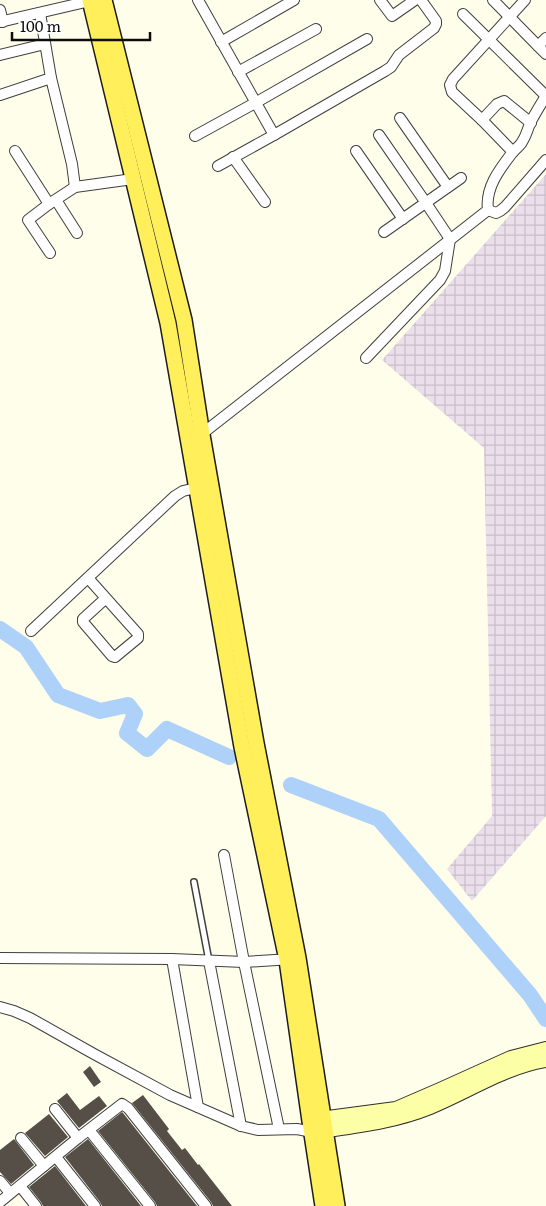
<svg xmlns="http://www.w3.org/2000/svg" width="546" height="1206" font-family="Literata,serif">
<defs>
<pattern id="industrial-grid" width="8" height="8" patternUnits="userSpaceOnUse" patternTransform="scale(1.25)"><rect width="8" height="8" fill="#ebdfeb"/><path d="M0 4h8M4 0v8" fill="none" stroke="#c8bec8"/></pattern>
</defs>
<rect width="100%" height="100%" fill="#fffeeb"/>
<polygon fill="url(#industrial-grid)" points="546,174 546,816 472,901 447,869 492,816 484,448 382,360"/>
<g fill="none" stroke-linecap="round" stroke-linejoin="round">
<g stroke="#add1f9" stroke-width="16">
<polyline points="0,629 26,647 58,695 100,711 128,705 135,714 127,733 147,749 167,729 229,757"/>
<polyline points="291,785 379,819 530,995 546,1019"/>
</g>
</g>
<g fill="#554f48">
<polygon points="90,1066 101,1082 94,1087 83,1072"/>
<polygon points="67,1093 80,1110 99,1096 107,1106 79,1128 57,1101"/>
<polygon points="143,1095 169,1129 167,1131 182,1150 185,1148 198,1165 199,1164 232,1206 213,1206 211,1202 132,1103"/>
<polygon points="122,1112 123,1113 197,1206 157,1206 155,1202 98,1131"/>
<polygon points="49,1114 68,1137 45,1156 25,1133"/>
<polygon points="14,1139 34,1165 11,1184 0,1172 0,1150"/>
<polygon points="88,1139 141,1206 102,1206 100,1202 65,1157"/>
<polygon points="55,1166 86,1206 43,1206 41,1202 29,1187"/>
</g>
<g fill="none" stroke-linecap="round" stroke-linejoin="round">
<defs>
<polyline id="service" points="194,882 209,961"/>
<g id="minor">
<polyline points="198,0 274,135 385,71 391,67 399,55 434,28 436,24 436,21 421,0"/>
<polyline points="380,0 392,16 415,0"/>
<polyline points="493,0 538,46 546,38"/>
<polyline points="0,10 3,22"/>
<polyline points="463,14 546,96"/>
<polyline points="0,22 90,1"/>
<polyline points="221,42 294,0"/>
<polyline points="538,46 546,54"/>
<polyline points="0,55 45,44"/>
<polyline points="238,72 316,29"/>
<polyline points="51,78 72,164 75,187"/>
<polyline points="0,95 51,78 40,13"/>
<polyline points="400,118 448,187"/>
<polyline points="482,120 497,104 504,101 531,123"/>
<polyline points="195,136 255,103 367,39"/>
<polyline points="15,151 49,204"/>
<polyline points="356,151 403,219"/>
<polyline points="513,152 482,120 452,92 450,85 453,79 525,0"/>
<polyline points="233,157 265,202"/>
<polyline points="218,166 274,135"/>
<polyline points="56,200 77,233"/>
<polyline points="488,210 496,213 500,211 505,207 546,160"/>
<polyline points="384,232 461,178"/>
<polyline points="50,253 28,220 49,204 75,187 133,179"/>
<polyline points="366,358 440,280 445,271 450,239 426,203 379,135"/>
<path d="M198 437 488 210C485 188 499 170 512 153 515 149 520 146 522 142 526 136 528 129 530 123 535 114 540 105 546 96"/>
<polyline points="88,578 138,634 138,638 115,657 112,656 83,622 83,619 106,598"/>
<polyline points="31,631 175,496 183,491 196,488"/>
<polyline points="224,855 244,962 279,1129"/>
<polyline points="0,958 172,959 244,962 292,959"/>
<polyline points="172,959 198,1107"/>
<polyline points="209,961 241,1126"/>
<polyline points="0,1007 14,1011 30,1018 94,1054 170,1095 241,1126 258,1130 297,1129 312,1132"/>
<polyline points="55,1109 78,1138"/>
<polyline points="89,1130 150,1206"/>
<polyline points="21,1138 44,1166"/>
<polyline points="56,1157 95,1206"/>
<polyline points="0,1181 10,1193"/>
<polyline points="20,1186 36,1206"/>
<polyline points="0,1202 78,1138 122,1104 128,1108 206,1206"/>
</g>
<g id="secondary">
<polyline points="313,1120 396,1109 440,1090 511,1058 546,1049"/>
<path d="M315 1132C354 1126 393 1122 430 1107 469 1091 504 1067 546 1060"/>
</g>
<g id="primary">
<polyline points="90,0 168,323 242,747 287,960 310,1121 323,1206"/>
<polyline points="104,0 184,320 202,435 256,743 298,958 337,1206"/>
</g>
</defs>
<use href="#service" stroke="#3f3f3f" stroke-width="8"/>
<use href="#minor" stroke="#3f3f3f" stroke-width="12"/>
<use href="#secondary" stroke="#2e2e2e" stroke-width="16"/>
<use href="#primary" stroke="#1d1d1d" stroke-width="18"/>
<use href="#service" stroke="#fff" stroke-width="5"/>
<use href="#minor" stroke="#fff" stroke-width="10"/>
<use href="#secondary" stroke="#fcffa6" stroke-width="14"/>
<use href="#primary" stroke="#feef5b" stroke-width="15"/>
</g>
<path d="M12 32v8h138v-8" fill="none" stroke="#0c0c0c" stroke-width="2.5"/>
<text x="20" y="32" font-size="15" fill="#0c0c0c" stroke="#ffffff" stroke-width="4" paint-order="stroke">100 m</text>
</svg>
